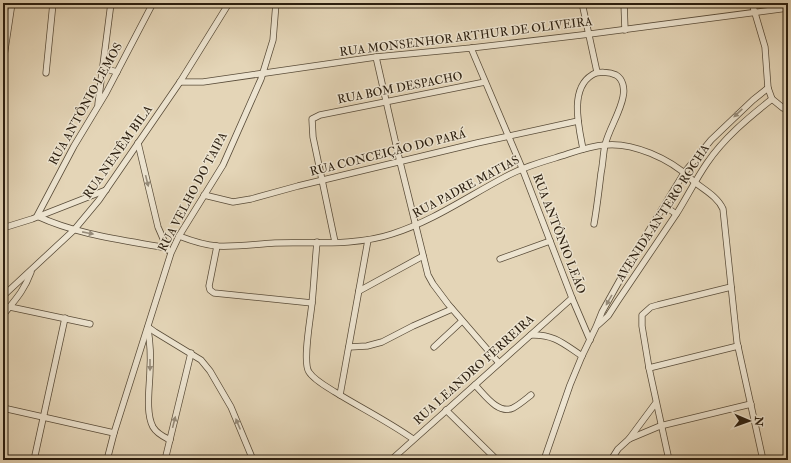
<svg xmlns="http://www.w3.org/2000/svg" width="791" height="463" font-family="'IM FELL Double Pica',serif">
<rect width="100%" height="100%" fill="#e4d5b7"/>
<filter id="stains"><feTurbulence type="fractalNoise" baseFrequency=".005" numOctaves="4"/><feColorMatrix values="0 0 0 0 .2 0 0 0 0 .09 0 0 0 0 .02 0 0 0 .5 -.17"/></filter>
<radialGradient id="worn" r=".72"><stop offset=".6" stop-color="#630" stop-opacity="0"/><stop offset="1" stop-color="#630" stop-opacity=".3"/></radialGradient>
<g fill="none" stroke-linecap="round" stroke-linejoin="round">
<defs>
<g id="minor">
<path d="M153 3 106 93 74 146 37 216C78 235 123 240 167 248"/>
<polyline points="582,3 597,72"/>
<polyline points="624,3 625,30"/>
<polyline points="752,3 765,47 768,88 772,99 783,108 788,109"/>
<polyline points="471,48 522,168 572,298 590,340"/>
<polyline points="376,57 400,162 428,275 433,284 448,304 499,363"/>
<polyline points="3,63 12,3"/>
<polyline points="103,68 117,72"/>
<polyline points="46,73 53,3"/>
<polyline points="180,82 203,82 376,57 471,48 590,34 788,8"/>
<polyline points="98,104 111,3"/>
<polyline points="138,143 158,227 168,250"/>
<path d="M583 149C579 128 569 89 592 75 598 71 610 72 616 75 623 79 625 89 623 97 620 113 609 129 605 145 603 154 603 164 601 173 599 190 597 207 594 224"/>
<polyline points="204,195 233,202 251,199 298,186 477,143 578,121"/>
<polyline points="665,206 676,214"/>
<polyline points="3,228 32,219 106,190"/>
<path d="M179 236C192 241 204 245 217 246 236 247 256 244 275 243 312 242 356 246 392 234 433 221 467 197 505 177 521 168 538 163 555 158 572 153 588 146 605 145 633 142 670 159 690 178 700 188 717 195 723 209L737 342 763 460"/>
<path d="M317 242C315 262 314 283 312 303 311 316 302 362 309 372 314 380 327 387 335 392 361 408 389 422 413 439"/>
<polyline points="335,242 313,137 312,119 320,115 485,82"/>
<polyline points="217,246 209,286 210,290 214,293 312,303"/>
<polyline points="500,259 550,241"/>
<polyline points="359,291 423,256"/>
<polyline points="3,296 74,230 99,200 180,82 229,3"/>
<polyline points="10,307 90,324"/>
<path d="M3 315C15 300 24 291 31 272"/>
<path d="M598 325 608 316 617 302C637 272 657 243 677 213 687 197 696 179 707 163 724 138 748 118 772 99"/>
<polyline points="148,327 155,332 201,360 210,371 231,407 253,460"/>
<path d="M148 329C150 342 151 356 150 369 150 385 145 412 153 427 157 434 164 437 170 440"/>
<path d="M531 335C554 334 564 344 582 356"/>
<polyline points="349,347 367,346 382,342 413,326 452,309"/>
<polyline points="434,347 462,321"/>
<polyline points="649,368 738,346"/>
<path d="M475 385C484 394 498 415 513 408 519 405 526 399 531 395"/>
<polyline points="340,395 368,240"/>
<polyline points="3,408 114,433"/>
<polyline points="446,410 497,460"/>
<polyline points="629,439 655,404"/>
<polyline points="34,460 65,318"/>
<polyline points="107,460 114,433 171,253 179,236 223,165 261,79 273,40 276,3"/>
<polyline points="165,460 191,353"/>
<polyline points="391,460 572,298"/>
<polyline points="544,460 570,385 582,356 596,327 602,312 631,260 684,173 711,140 753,100 768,88"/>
<polyline points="611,460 618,449 629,439 660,426 751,404"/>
<polyline points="669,460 649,368 642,326 642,315 651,307 658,305 731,287"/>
</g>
</defs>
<use href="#minor" stroke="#594c39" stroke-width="7"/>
<use href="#minor" stroke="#ede4d0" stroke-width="5.5"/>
</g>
<defs><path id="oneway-solid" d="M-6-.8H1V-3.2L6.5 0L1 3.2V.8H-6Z"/></defs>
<g fill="#968b79">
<use href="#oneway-solid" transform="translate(738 113) rotate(137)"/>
<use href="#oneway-solid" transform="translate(147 181) rotate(76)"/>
<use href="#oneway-solid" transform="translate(88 233) rotate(11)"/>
<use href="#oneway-solid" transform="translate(609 300) rotate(120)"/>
<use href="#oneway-solid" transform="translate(150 365) rotate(90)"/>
<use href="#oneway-solid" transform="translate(174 422) rotate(-76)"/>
<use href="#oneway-solid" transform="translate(238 424) rotate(-113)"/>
</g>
<g text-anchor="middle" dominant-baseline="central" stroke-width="3" stroke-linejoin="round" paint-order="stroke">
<g font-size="12" fill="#2b1e0f" stroke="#ede4d0">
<text transform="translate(466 37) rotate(-7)">RUA MONSENHOR ARTHUR DE OLIVEIRA</text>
<text transform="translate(400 88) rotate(-11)">RUA BOM DESPACHO</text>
<text transform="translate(86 104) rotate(-61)">RUA ANTÔNIO LEMOS</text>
<text transform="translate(118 152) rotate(-55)">RUA NENÊM BILA</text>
<text transform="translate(388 153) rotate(-14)">RUA CONCEIÇÃO DO PARÁ</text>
<text transform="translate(466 187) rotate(-28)">RUA PADRE MATIAS</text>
<text transform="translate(193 192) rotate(-62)">RUA VELHO DO TAIPA</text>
<text transform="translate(663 213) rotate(-57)">AVENIDA ANTERO ROCHA</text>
<text transform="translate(559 234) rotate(69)">RUA ANTÔNIO LEÃO</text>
<text transform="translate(474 370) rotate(-42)">RUA LEANDRO FERREIRA</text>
</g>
</g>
<rect width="791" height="463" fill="none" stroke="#e4d5b7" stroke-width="16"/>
<rect x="4" y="4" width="783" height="455" fill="none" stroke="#2b1e0f" stroke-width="2"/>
<rect x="8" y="8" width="775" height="447" fill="none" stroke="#2b1e0f"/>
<g transform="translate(749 421) rotate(92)" stroke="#ede4d0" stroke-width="3" paint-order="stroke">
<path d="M0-3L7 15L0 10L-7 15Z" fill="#2b1e0f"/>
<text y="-6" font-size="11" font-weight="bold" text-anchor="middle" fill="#2b1e0f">N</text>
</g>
<rect width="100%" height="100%" filter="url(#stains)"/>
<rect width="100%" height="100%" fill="url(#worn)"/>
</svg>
